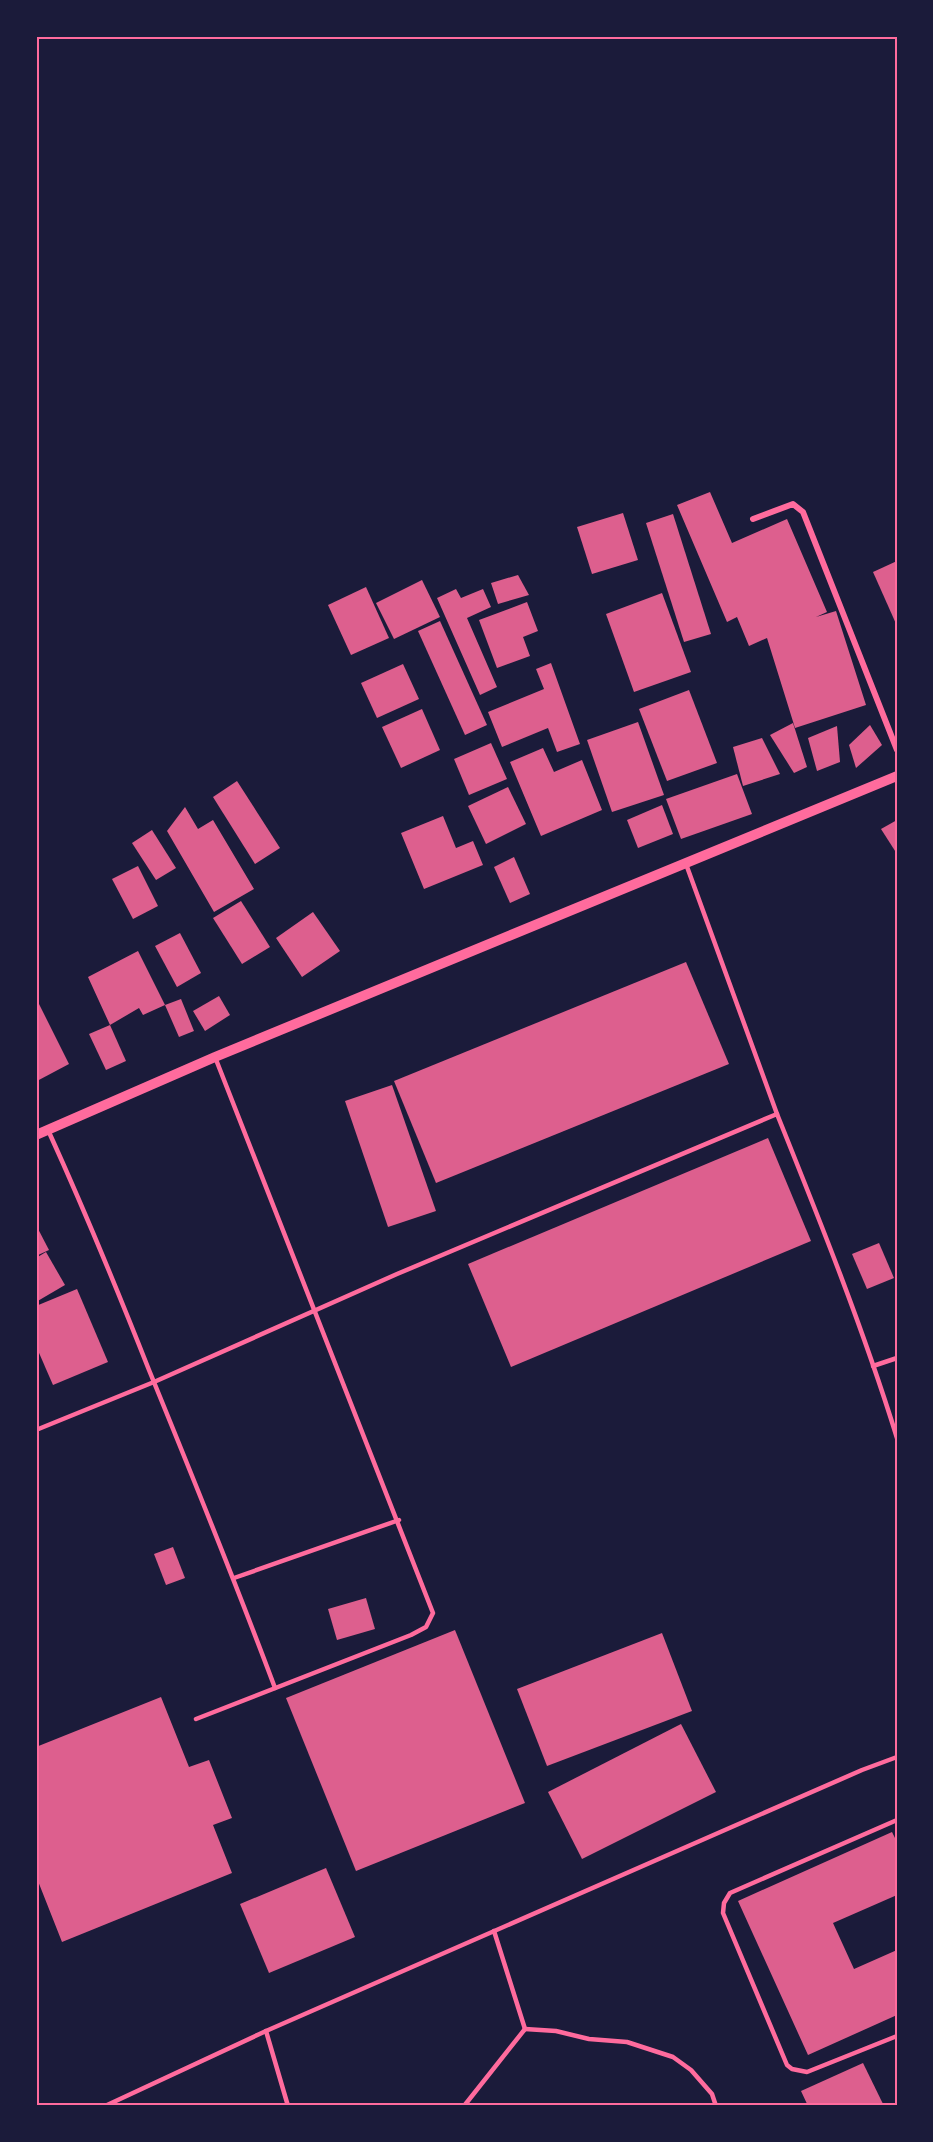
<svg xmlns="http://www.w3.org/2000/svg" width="933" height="2142" font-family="Commissioner,sans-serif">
<rect width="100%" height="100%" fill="#1b1b3a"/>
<g fill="#dd5f8e">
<polygon points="710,492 732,543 787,519 827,612 816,617 836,611 866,705 795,728 767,638 749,646 737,617 727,622 677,505"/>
<polygon points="623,513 638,560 592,574 577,527"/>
<polygon points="673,514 711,634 684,642 646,523"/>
<polygon points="897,561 897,626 873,572"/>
<polygon points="518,575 529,595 498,604 491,583"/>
<polygon points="422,580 440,617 394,639 376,603"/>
<polygon points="366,587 389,638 351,655 328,605"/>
<polygon points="456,589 461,598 483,589 491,607 467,618 497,687 480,695 437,598"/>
<polygon points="662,593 691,672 634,692 606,614"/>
<polygon points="527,602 538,631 523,637 530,656 497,668 479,620"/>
<polygon points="440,621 487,725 465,735 418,631"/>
<polygon points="551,663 580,744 557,752 548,728 502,747 488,712 544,689 536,669"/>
<polygon points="403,664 419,699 377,718 361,683"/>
<polygon points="689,690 717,763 667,781 639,709"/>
<polygon points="422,709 440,750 401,768 382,727"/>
<polygon points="638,722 664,795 612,812 587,740"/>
<polygon points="793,723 807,767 794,773 770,735"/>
<polygon points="870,725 882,745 856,768 849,745"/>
<polygon points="837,726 840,762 817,771 808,738"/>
<polygon points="762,738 780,774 743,786 733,747"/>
<polygon points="491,743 507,779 469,795 454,759"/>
<polygon points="543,748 554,772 582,760 602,810 541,836 510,762"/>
<polygon points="737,774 752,814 681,839 666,799"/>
<polygon points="237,781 280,848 255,864 213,797"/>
<polygon points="508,787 526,824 486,844 468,806"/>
<polygon points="662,805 673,834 638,848 627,820"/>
<polygon points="185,807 198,829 213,820 254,889 214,912 167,831"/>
<polygon points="443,816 456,848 473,841 483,865 424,889 401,833"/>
<polygon points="897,820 897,854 881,829"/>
<polygon points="152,830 176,868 156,880 132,843"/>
<polygon points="514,857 530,894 510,903 494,867"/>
<polygon points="138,866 158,906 133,919 112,879"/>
<polygon points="241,901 270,947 242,964 213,918"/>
<polygon points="313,912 340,951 302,977 276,938"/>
<polygon points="180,933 201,973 177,987 155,946"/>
<polygon points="138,951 165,1005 143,1015 139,1008 110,1025 88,977"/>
<polygon points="686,962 729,1064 436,1183 394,1081"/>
<polygon points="219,996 230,1015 205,1031 193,1011"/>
<polygon points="36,998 69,1064 37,1081 36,1079"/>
<polygon points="181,999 194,1031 179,1037 165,1005"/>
<polygon points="110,1025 126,1061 106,1070 89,1034"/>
<polygon points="392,1085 436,1211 388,1227 345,1101"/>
<polygon points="768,1138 811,1241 511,1367 468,1264"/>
<polygon points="36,1225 49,1250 36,1256"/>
<polygon points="879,1243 894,1278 867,1289 852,1254"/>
<polygon points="46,1252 65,1285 36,1302 36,1258"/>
<polygon points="77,1289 108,1362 53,1385 36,1346 36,1306"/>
<polygon points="173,1547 185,1578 166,1585 154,1554"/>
<polygon points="366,1598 375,1629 337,1640 328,1609"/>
<polygon points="455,1630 525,1803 356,1871 286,1698"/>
<polygon points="662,1633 692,1711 547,1766 517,1689"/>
<polygon points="161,1697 189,1767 209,1760 232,1818 213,1825 232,1873 62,1942 36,1876 36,1747"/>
<polygon points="681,1724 716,1792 582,1859 548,1792"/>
<polygon points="892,1832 897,1842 897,1895 833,1923 854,1969 897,1950 897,2015 808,2055 738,1901"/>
<polygon points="326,1868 355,1937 269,1973 240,1904"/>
<polygon points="863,2063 884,2106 808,2106 801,2091"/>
</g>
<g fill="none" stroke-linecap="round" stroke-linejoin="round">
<g stroke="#ff6b9d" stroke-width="4.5">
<polyline points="686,864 777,1114"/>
<path d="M48 1130C84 1209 117 1289 149 1370 192 1475 235 1581 275 1688"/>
<polyline points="873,1366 897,1358"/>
<path d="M36 1430 154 1382 397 1274 777 1114C820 1221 863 1328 897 1438"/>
<polyline points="234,1578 399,1520"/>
<polyline points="196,1719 411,1635 426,1627 433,1613 215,1057"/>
<polyline points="897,1820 730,1893 724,1903 723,1913 787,2065 792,2069 807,2072 897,2036"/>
<polyline points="494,1931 525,2029"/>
<polyline points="525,2029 556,2031 589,2039 627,2042 673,2057 691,2070 712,2094 716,2106"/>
<polyline points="266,2031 288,2106"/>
<polyline points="105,2106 266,2031 862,1770 897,1757"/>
<polyline points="464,2106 525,2029"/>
</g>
<polyline stroke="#ff6b9d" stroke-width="6" points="753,519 793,504 803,512 897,750"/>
<polyline stroke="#ff6b9d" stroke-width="10" points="36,1135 215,1057 897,776"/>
</g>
<rect width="933" height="2142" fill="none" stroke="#1b1b3a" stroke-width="75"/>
<rect x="38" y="38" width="858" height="2066" fill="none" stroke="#ff6b9d" stroke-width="2"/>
</svg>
